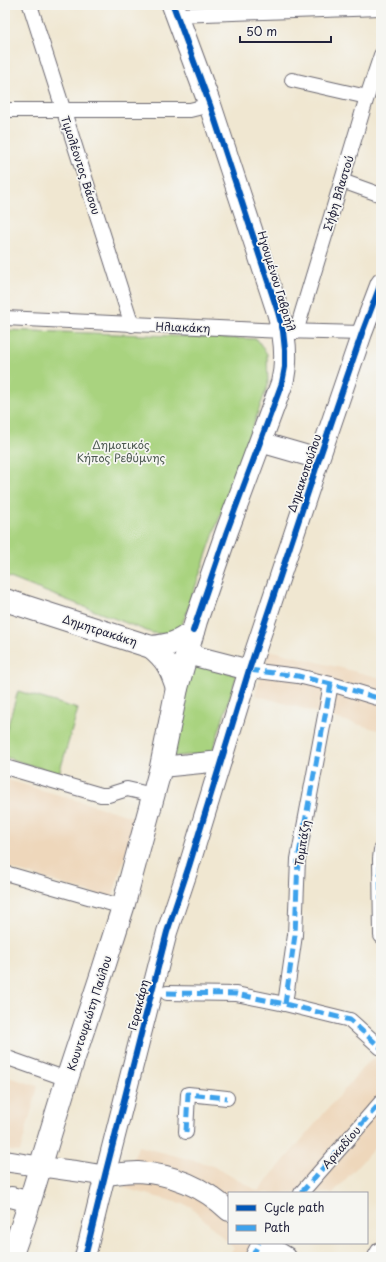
<svg xmlns="http://www.w3.org/2000/svg" width="386" height="1262" font-family="'Playpen Sans',sans-serif">
<rect width="100%" height="100%" fill="#f6f6f2"/>
<filter id="ink" filterUnits="userSpaceOnUse"><feTurbulence type="fractalNoise" baseFrequency=".025" numOctaves="2"/><feDisplacementMap in="SourceGraphic" scale="8" xChannelSelector="R" yChannelSelector="G"/><feConvolveMatrix kernelMatrix="1 2 1 2 8 2 1 2 1" color-interpolation-filters="sRGB"/></filter>
<filter id="wash" filterUnits="userSpaceOnUse"><feTurbulence type="fractalNoise" baseFrequency=".012" numOctaves="4" result="noise"/><feDisplacementMap in="SourceGraphic" scale="16" xChannelSelector="R" yChannelSelector="G"/><feGaussianBlur stdDeviation="0.9" result="paint"/><feColorMatrix in="noise" values="0 0 0 0 0 0 0 0 0 0 0 0 0 0 0 0 0 1.4 0 .05"/><feComposite in="paint" operator="in"/></filter>
<g filter="url(#wash)">
<rect width="100%" height="100%" fill="#f0e7d1"/>
<g fill="#eed7bb">
<polygon points="269,650 381,678 381,731 255,695"/>
<polygon points="5,779 136,818 112,899 5,867"/>
<polygon points="381,1054 381,1141 333,1193 229,1193 229,1243 291,1243 284,1257 229,1257 234,1248 190,1206 124,1188 138,1146 211,1165 258,1191 366,1064"/>
<polygon points="5,1076 38,1086 20,1152 5,1150"/>
</g>
<g fill="#a9d37f" stroke="#667a5d">
<polygon points="5,330 257,339 267,354 268,385 216,527 185,617 178,631 164,634 152,633 5,576"/>
<polygon points="188,662 237,675 212,753 169,757"/>
<polygon points="18,691 78,709 59,774 5,757 5,735"/>
</g>
</g>
<g filter="url(#ink)">
<g fill="none" stroke-linecap="round" stroke-linejoin="round">
<defs>
<g id="street">
<polyline points="30,5 132,325"/>
<polyline points="177,15 381,8"/>
<polyline points="292,80 367,97"/>
<polyline points="5,110 190,110 210,105"/>
<polyline points="342,181 381,195"/>
<polyline points="5,318 283,331 362,333"/>
<polyline points="296,332 367,97 381,55"/>
<polyline points="249,670 298,676 331,684 381,699"/>
<polyline points="5,767 101,795 108,795 127,789 153,795"/>
<polyline points="5,873 123,907"/>
<polyline points="381,936 380,859 381,850"/>
<polyline points="167,993 236,994 285,1004 350,1020 381,1048"/>
<polyline points="285,1004 295,935 298,859 331,684"/>
<polyline points="5,1057 67,1079"/>
<polyline points="186,1132 188,1094 227,1098"/>
<polyline points="301,1193 381,1102"/>
<polyline points="252,1257 259,1243"/>
</g>
<g id="secondary">
<polyline points="260,442 319,459"/>
<polyline points="187,654 249,670"/>
<polyline points="161,767 221,761"/>
<path d="M5 1161C28 1165 51 1168 75 1171 84 1172 95 1175 105 1175 116 1174 127 1172 138 1172 173 1174 204 1187 229 1211"/>
<polyline points="5,1198 11,1197 30,1202"/>
<polyline points="263,1243 286,1257"/>
<polyline points="85,1257 105,1175 167,932 189,866 249,670 319,459 362,333 381,283"/>
<polyline points="378,1257 381,1252"/>
</g>
<g id="primary">
<path d="M5 600 151 647C170 645 178 643 193 631"/>
<path d="M151 647C167 660 171 669 177 688"/>
<path d="M11 1257 25 1217 67 1079 103 970 123 907 161 767 177 688 196 621 227 531 282 383C288 359 285 335 278 312L210 105 173 5"/>
</g>
</defs>
<use href="#street" stroke="#6a6770" stroke-width="16"/>
<use href="#secondary" stroke="#6a6770" stroke-width="22"/>
<use href="#primary" stroke="#6a6770" stroke-width="24"/>
<use href="#street" stroke="#fff" stroke-width="14"/>
<use href="#secondary" stroke="#fff" stroke-width="20"/>
<use href="#primary" stroke="#fff" stroke-width="22"/>
<g stroke="#3ea2ec" stroke-width="5" stroke-dasharray="10 5" stroke-linecap="butt">
<polyline points="249,670 298,676 331,684 381,699"/>
<polyline points="381,936 380,859 381,850"/>
<polyline points="167,993 236,994 285,1004 350,1020 381,1048"/>
<polyline points="285,1004 295,935 298,859 331,684"/>
<polyline points="186,1132 188,1094 227,1098"/>
<polyline points="301,1193 381,1102"/>
<polyline points="252,1257 259,1243"/>
</g>
<defs>
<g id="cycleway">
<polyline points="173,5 210,105 278,312 283,331 285,350 285,367 282,383 227,531 193,631"/>
<polyline points="85,1257 105,1175 167,932 189,866 249,670 319,459 362,333 381,283"/>
</g>
</defs>
<use href="#cycleway" stroke="#f6f6f2" stroke-width="8"/>
<use href="#cycleway" stroke="#0057b8" stroke-width="6"/>
</g>
</g>
<g text-anchor="middle" dominant-baseline="central" stroke-width="3.5" stroke-linejoin="round" paint-order="stroke">
<g font-size="11" fill="#22223b" stroke="#f6f6f2">
<text transform="translate(81 165) rotate(72)">Τιμολέοντος Βάσου</text>
<text transform="translate(338 193) rotate(-73)">Σήφη Βλαστού</text>
<text transform="translate(277 281) rotate(73)">Ηγουμένου Γαβριήλ</text>
<text transform="translate(183 327) rotate(2)">Ηλιακάκη</text>
<text transform="translate(304 473) rotate(-71)">Δημακοπούλου</text>
<text transform="translate(100 630) rotate(18)">Δημητρακάκη</text>
<text transform="translate(302 843) rotate(-81)">Τομπάζη</text>
<text transform="translate(138 1005) rotate(-76)">Γερακάρη</text>
<text transform="translate(89 1013) rotate(-72)">Κουντουριώτη Παύλου</text>
<text transform="translate(341 1147) rotate(-49)">Αρκαδίου</text>
</g>
<g font-size="11" fill="#4a574f" stroke="#f6f6f2">
<text x="121" y="444">Δημοτικός<tspan x="121" dy="13">Κήπος Ρεθύμνης</tspan></text>
</g>
</g>
<rect width="386" height="1262" fill="none" stroke="#f6f6f2" stroke-width="20"/>
<rect x="228" y="1192" width="140" height="52" fill="#f6f6f2" stroke="#a1a1a9"/>
<rect x="236" y="1205" width="20" height="6" fill="#0057b8" stroke="#a1a1a9"/>
<text x="264" y="1212" font-size="12" fill="#22223b">Cycle path</text>
<rect x="236" y="1225" width="20" height="6" fill="#3ea2ec" stroke="#a1a1a9"/>
<text x="264" y="1232" font-size="12" fill="#22223b">Path</text>
<path d="M240 36v6h91v-6" fill="none" stroke="#22223b" stroke-width="2"/>
<text x="246" y="36" font-size="12" fill="#22223b" stroke="#f6f6f2" stroke-width="3" paint-order="stroke">50 m</text>
</svg>
